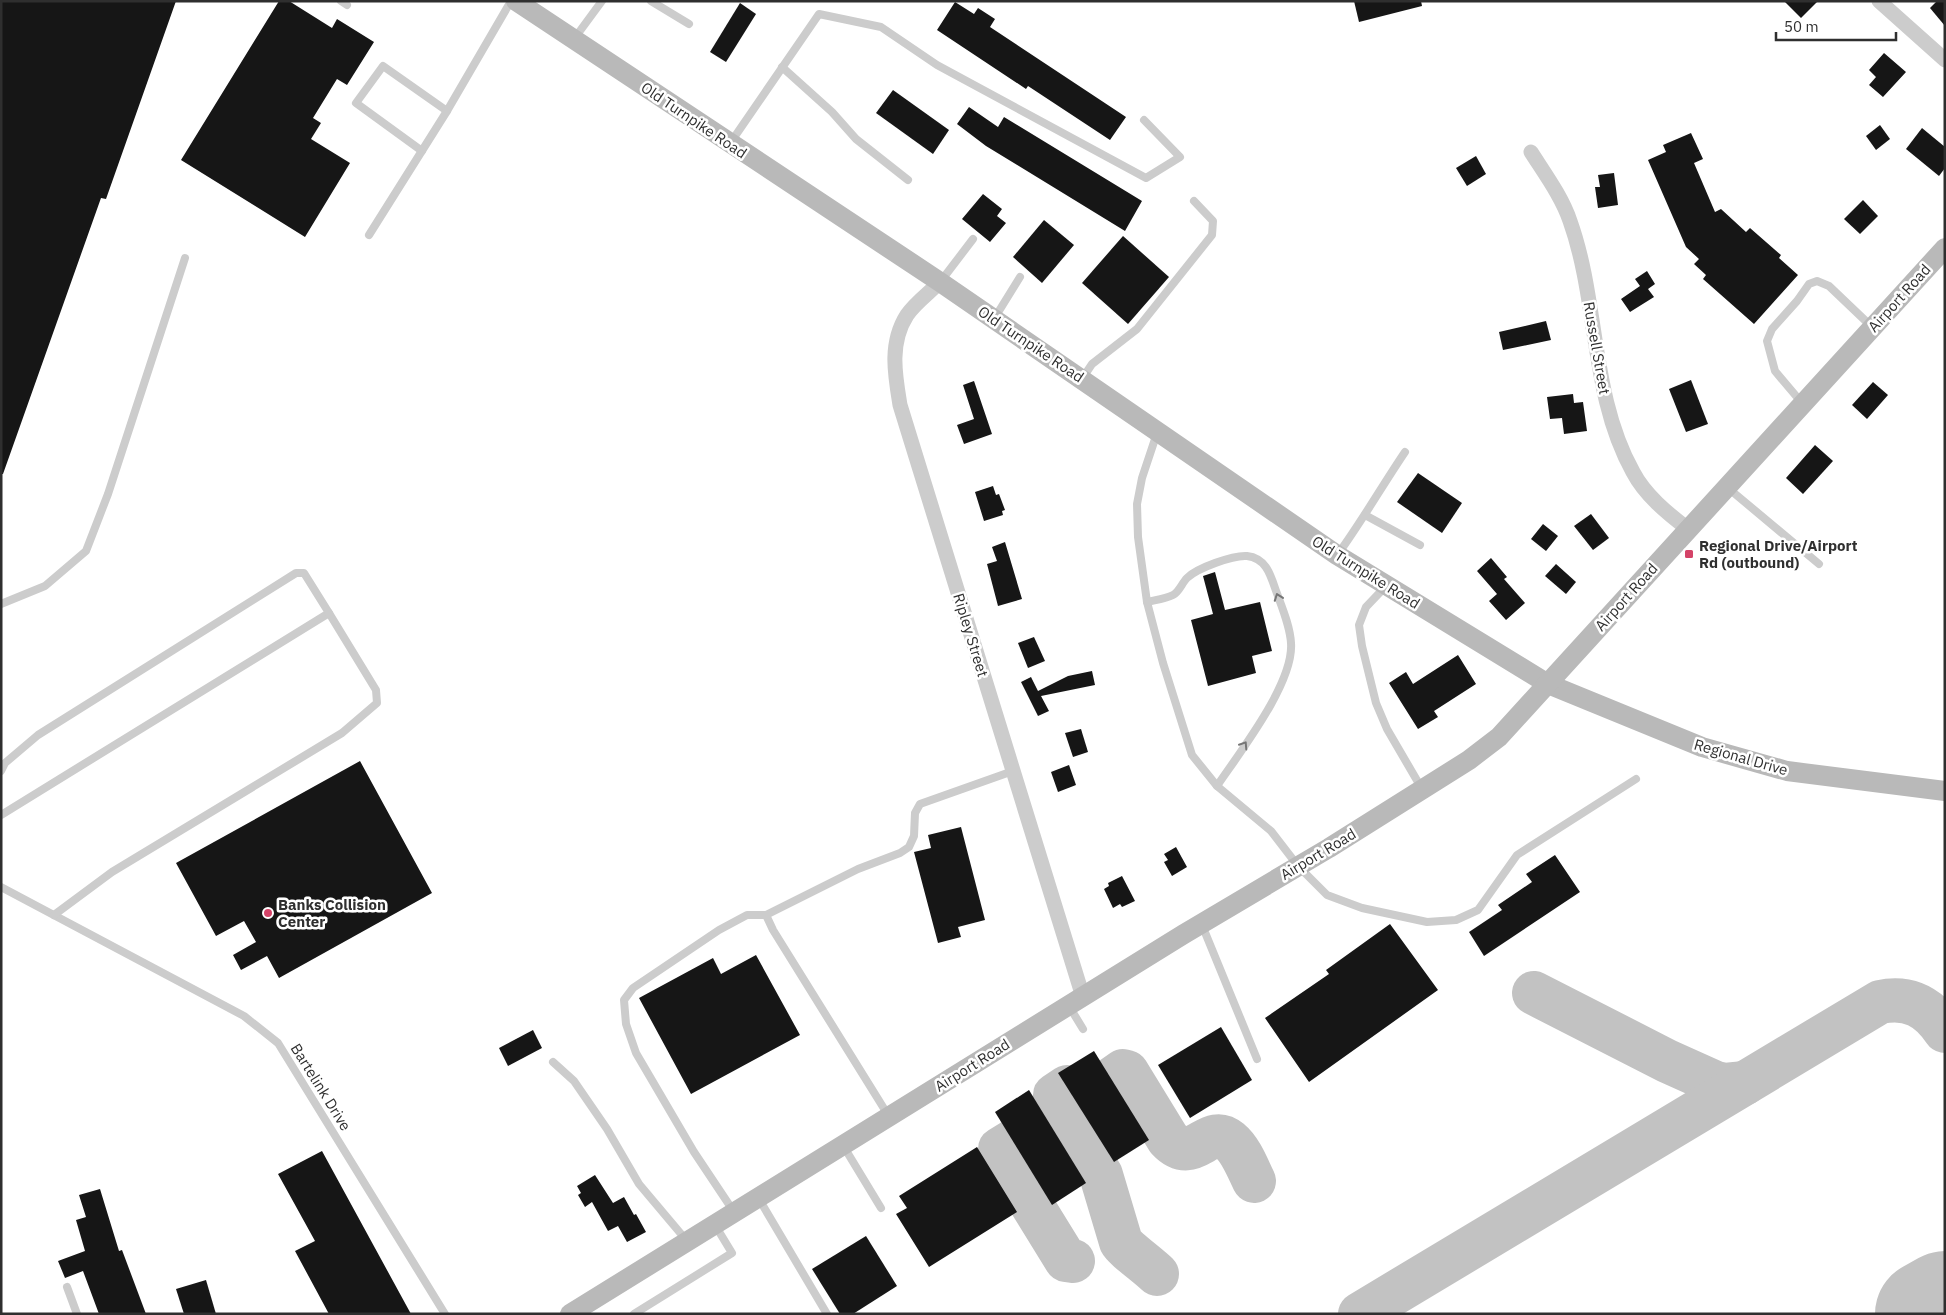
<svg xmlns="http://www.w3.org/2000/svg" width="1946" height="1315" font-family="'IBM Plex Sans',sans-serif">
<rect width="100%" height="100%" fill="#fff"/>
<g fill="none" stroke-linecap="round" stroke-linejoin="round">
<g stroke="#c2c2c2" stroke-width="44">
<polyline points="1534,993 1667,1061 1716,1083 1725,1085 1745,1083"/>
<path d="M1113 1078 1123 1071 1127 1072 1168 1139C1194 1167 1208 1122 1230 1141 1241 1150 1248 1169 1254 1181"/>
<path d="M1067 1087 1055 1095V1099L1101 1175 1121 1242C1124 1248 1149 1266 1157 1274"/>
<polyline points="1013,1141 1000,1149 1000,1153 1066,1260 1073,1261"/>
<path d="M1360 1314 1880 1002C1909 996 1929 1007 1945 1031"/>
</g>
<polyline stroke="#c2c2c2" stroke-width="108" points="1929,1314 1945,1305"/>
</g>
<g fill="#161616">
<polygon points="1,1 176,1 106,199 101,198 3,474 1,474"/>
<polygon points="279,1 289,1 332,28 337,19 374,42 347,85 337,79 313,118 321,123 311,139 350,163 305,237 181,160"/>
<polygon points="1354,1 1421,1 1422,6 1359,22"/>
<polygon points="1784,1 1818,1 1801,18"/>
<polygon points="1937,1 1945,1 1945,26 1930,8"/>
<polygon points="955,2 974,14 978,8 995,19 990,27 1126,117 1110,140 1028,86 1026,89 937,30"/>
<polygon points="740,3 756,14 726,62 710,52"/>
<polygon points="1884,53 1906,72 1883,97 1869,85 1876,77 1869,70"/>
<polygon points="893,90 949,130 933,154 876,113"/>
<polygon points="969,107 998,127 1004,117 1142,201 1125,231 986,146 957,124"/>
<polygon points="1880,125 1890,139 1876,150 1866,136"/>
<polygon points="1922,128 1945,147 1945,168 1939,176 1906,149"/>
<polygon points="1691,133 1703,159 1694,163 1715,212 1721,209 1746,232 1750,228 1781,255 1779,258 1798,275 1754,324 1703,279 1706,275 1694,264 1699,259 1686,247 1648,160 1666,152 1663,145"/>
<polygon points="1476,156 1486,174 1467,186 1456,168"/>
<polygon points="1614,173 1618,205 1598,208 1595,187 1600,187 1598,175"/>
<polygon points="983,194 1002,209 997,216 1006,223 990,242 962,219"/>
<polygon points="1863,200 1878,216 1860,234 1844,219"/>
<polygon points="1044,220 1074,245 1042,283 1013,257"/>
<polygon points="1123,236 1169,277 1128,324 1082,283"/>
<polygon points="1647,271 1655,284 1648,289 1654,297 1630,312 1621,299 1640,286 1635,279"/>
<polygon points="1546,321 1551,340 1503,350 1499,332"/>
<polygon points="1691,380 1708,424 1686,432 1669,389"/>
<polygon points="974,381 992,434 964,444 957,425 974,419 963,385"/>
<polygon points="1873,382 1888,395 1867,419 1852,405"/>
<polygon points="1573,394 1574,403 1583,402 1587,431 1564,434 1562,418 1550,419 1547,397"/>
<polygon points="1815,445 1833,461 1803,494 1786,478"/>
<polygon points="1418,473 1462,503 1442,533 1397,502"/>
<polygon points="993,486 996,495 999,494 1005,510 1002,511 1003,515 984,521 975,492"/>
<polygon points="1591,514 1609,538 1593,550 1574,526"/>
<polygon points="1543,524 1558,536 1546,551 1531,539"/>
<polygon points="1005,542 1022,599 998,606 987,564 997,561 992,547"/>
<polygon points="1491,558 1507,577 1504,579 1525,603 1506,620 1489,601 1497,594 1477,571"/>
<polygon points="1556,564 1576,582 1566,594 1545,576"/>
<polygon points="1215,572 1225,610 1260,602 1272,651 1252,656 1256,673 1208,686 1191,620 1213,614 1203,576"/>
<polygon points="1034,637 1045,661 1028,668 1018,643"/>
<polygon points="1458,655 1476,684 1434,711 1438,717 1418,729 1389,683 1406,672 1413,684"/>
<polygon points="1092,671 1095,685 1041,696 1049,711 1038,716 1021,682 1031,677 1038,691 1068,676"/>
<polygon points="1081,729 1088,752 1073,757 1065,733"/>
<polygon points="360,761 432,893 279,978 267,956 241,970 233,955 256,942 244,921 216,936 176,863"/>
<polygon points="1069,765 1076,785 1058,792 1051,772"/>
<polygon points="961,827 985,920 958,927 961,937 938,943 914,852 931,848 928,835"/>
<polygon points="1176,847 1187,867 1172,876 1164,862 1168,860 1164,854"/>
<polygon points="1555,855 1580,892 1484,956 1469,932 1502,910 1498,905 1532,882 1526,874"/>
<polygon points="1122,876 1135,901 1122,907 1120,904 1113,908 1104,889 1109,886 1108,883"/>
<polygon points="1390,924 1438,990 1309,1082 1265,1018 1329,974 1326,970"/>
<polygon points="756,955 800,1035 691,1094 639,998 713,958 721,974"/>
<polygon points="1221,1027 1252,1080 1190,1118 1158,1065"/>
<polygon points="533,1030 542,1048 508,1066 499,1048"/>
<polygon points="1094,1051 1149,1140 1114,1162 1058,1073"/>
<polygon points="1029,1090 1086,1183 1052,1205 995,1112"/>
<polygon points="977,1147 1017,1212 929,1267 896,1214 907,1208 899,1196"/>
<polygon points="322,1151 411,1314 329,1314 295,1251 315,1241 278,1174"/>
<polygon points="595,1175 613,1203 624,1197 634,1215 636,1214 646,1232 627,1242 618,1226 608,1231 592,1202 585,1207 578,1195 581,1193 577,1186"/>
<polygon points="100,1189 119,1251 122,1250 146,1314 99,1314 83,1271 65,1278 58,1261 85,1251 76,1220 86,1217 79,1195"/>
<polygon points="866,1236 897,1286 853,1314 840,1314 812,1269"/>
<polygon points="206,1280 216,1314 184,1314 176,1289"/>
</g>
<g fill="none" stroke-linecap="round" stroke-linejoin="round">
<g stroke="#ccc" stroke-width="8">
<polyline points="341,1 347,5"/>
<polyline points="651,1 689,24"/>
<polyline points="574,39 602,1"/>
<polyline points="782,67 832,112 856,139 908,180"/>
<polyline points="731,142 819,14 881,27 937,65 1146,178 1180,157 1144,120"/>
<polyline points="422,151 356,103 383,66 447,111"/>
<polyline points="369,235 447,111 511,1"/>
<polyline points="941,281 973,239"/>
<polyline points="994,319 1020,277"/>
<polyline points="1082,379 1092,364 1137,329 1212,235 1213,221 1194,201"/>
<polyline points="1802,403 1775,371 1767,341 1772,329 1797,301 1809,284 1817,281 1829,286 1872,327"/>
<polyline points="1157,433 1142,478 1137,504 1138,537 1147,602 1163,663 1192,755 1217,786 1271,831 1298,866 1327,895 1362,908 1427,922 1456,920 1478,910 1517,855 1636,779"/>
<polyline points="1728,488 1819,564"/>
<polyline points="1365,515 1420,545"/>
<path d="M1338 554C1362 521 1382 486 1405 452"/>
<polyline points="1386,586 1366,607 1359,625 1362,646 1376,703 1387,729 1422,789"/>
<path d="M1147 602C1155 600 1165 599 1173 595 1179 592 1182 583 1187 578 1197 568 1233 555 1247 556 1265 558 1270 573 1275 588 1281 605 1290 625 1291 643 1294 683 1240 752 1217 786"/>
<polyline points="1,604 45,586 86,551 108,494 185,258"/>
<polyline points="1,771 5,763 38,735 296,573 304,573 329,613 1,815"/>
<polyline points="1,887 244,1016 278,1043 445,1314"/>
<polyline points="54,915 112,872 342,733 377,703 376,690 329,613"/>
<polyline points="766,915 858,869 900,853 909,847 914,836 915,813 920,804 1013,771"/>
<polyline points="1202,925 1257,1059"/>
<polyline points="1069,1006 1083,1029"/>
<polyline points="553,1062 574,1081 607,1129 639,1184 687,1241"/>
<polyline points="844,1147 881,1208"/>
<polyline points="759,1199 827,1314"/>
<polyline points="734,1212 694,1152 636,1053 626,1024 624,1000 633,988 719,930 747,915 766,915 773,930 888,1115"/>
<polyline points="67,1287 77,1314"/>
<polyline points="634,1314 732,1253 715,1225"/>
</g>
<g stroke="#ccc" stroke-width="15">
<polyline points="1879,1 1945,60"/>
<path d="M1531 152C1545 174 1562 197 1570 221 1599 302 1590 395 1633 472 1645 495 1667 513 1688 529"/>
<path d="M940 282C929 293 915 303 907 315 889 343 895 375 900 405L1083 997"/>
</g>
<g stroke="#b9b9b9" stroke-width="20">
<polyline points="516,1 940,282 1337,555 1548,684 1702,747 1787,771 1945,791"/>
<polyline points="570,1314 1184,934 1329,848 1469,760 1499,737 1945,248"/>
</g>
</g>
<defs><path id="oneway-chevron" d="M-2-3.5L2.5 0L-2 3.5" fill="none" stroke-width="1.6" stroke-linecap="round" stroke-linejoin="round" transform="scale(1.25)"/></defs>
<g stroke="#767676">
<use href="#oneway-chevron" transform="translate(1278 597) rotate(-110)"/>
<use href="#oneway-chevron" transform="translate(1244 745) rotate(-57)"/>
</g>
<g fill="#d44368" stroke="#fff" stroke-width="2">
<rect x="1684" y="549" width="10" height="10" rx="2.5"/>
<circle cx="268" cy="913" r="5"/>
</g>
<g text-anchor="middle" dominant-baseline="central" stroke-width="5" stroke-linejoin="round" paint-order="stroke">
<g font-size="15" fill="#2f2f2f" stroke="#fff">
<text transform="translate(694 120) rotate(34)">Old Turnpike Road</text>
<text transform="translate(1899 298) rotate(-48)">Airport Road</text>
<text transform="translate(1031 344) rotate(34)">Old Turnpike Road</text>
<text transform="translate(1597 348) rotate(80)">Russell Street</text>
<text transform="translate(1366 572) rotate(32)">Old Turnpike Road</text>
<text transform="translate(1626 597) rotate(-48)">Airport Road</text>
<text transform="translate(971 635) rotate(73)">Ripley Street</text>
<text transform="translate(1741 757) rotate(16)">Regional Drive</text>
<text transform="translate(1318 854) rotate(-31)">Airport Road</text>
<text transform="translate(972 1065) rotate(-32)">Airport Road</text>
<text transform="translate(321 1087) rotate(58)">Bartelink Drive</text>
</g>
<g font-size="15" font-weight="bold" fill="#2f2f2f" stroke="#fff" text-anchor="start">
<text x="1699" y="545">Regional Drive/Airport<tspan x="1699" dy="17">Rd (outbound)</tspan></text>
<text x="278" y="904">Banks Collision<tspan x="278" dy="17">Center</tspan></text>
</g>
</g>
<rect width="1946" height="1315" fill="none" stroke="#2f2f2f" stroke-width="5"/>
<path d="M1776 32v8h120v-8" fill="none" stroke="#2f2f2f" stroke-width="2.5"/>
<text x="1784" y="32" font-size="15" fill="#2f2f2f" stroke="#ffffff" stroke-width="4" paint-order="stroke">50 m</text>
</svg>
